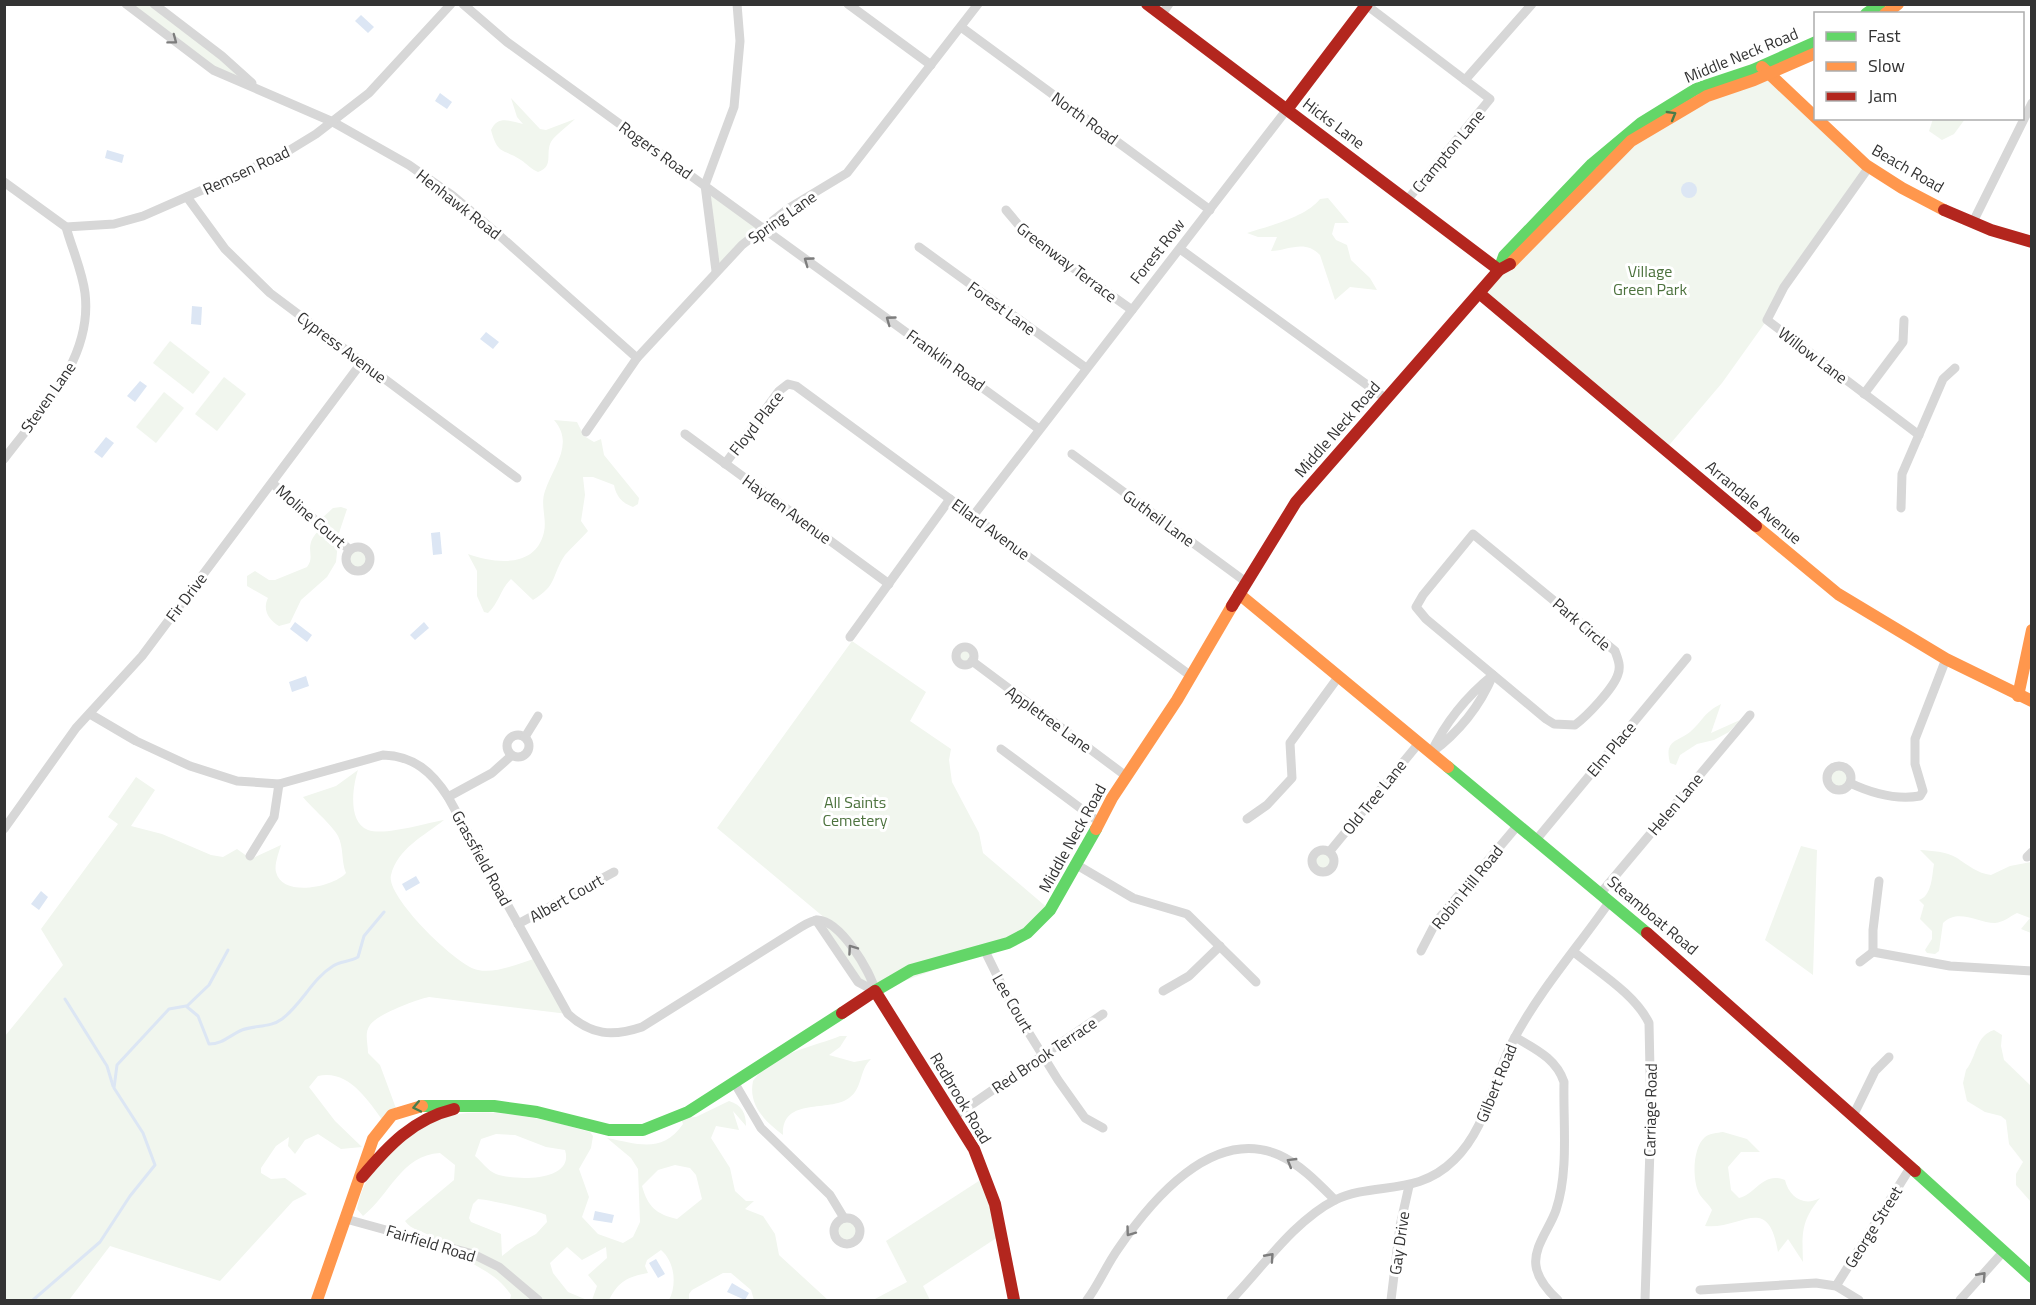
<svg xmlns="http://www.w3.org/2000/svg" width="2036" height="1305" font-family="'Titillium Web',sans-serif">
<rect width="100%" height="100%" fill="#fff"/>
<g fill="#f1f6ee" fill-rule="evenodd">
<polygon points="126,5 154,5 256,87 213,70"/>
<polygon points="1764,69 1869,166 1767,320 1722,383 1665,450 1479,293 1619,145"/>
<path d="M511 98 540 129 546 130 575 119C568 126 559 132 553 139 543 151 556 166 538 172 531 169 527 164 521 160 503 148 498 156 491 130 498 115 510 121 523 124L517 117Z"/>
<polygon points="1933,119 1933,118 1965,119 1954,134 1942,140 1929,131"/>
<polygon points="707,190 760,229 718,265"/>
<path d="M1328 198 1349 223H1335L1332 234 1336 240 1347 245 1351 260 1370 278 1377 290 1350 287 1335 300 1320 255C1305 239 1289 250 1271 251L1277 237H1258L1247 233C1269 226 1306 217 1320 199Z"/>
<polygon points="170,341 210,372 193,394 153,363"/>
<polygon points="224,377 246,394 217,431 195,414"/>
<polygon points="164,392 184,408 156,443 136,427"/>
<path d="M554 420 577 422 584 436 594 442 601 439 604 455 639 498 638 504 633 507C622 503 616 496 614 485L593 477H583L585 495 581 521 588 531C581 539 572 547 565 555 551 576 558 585 533 600L511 579C500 590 499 603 488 613L484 612 477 596V571L468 554C496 564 536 568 544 532 547 518 540 505 545 491 553 467 575 444 554 420Z"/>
<path d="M341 507 347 509 339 533 336 562 327 577 301 600 290 623 279 626C269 620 262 610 268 598L247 586V576L255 571 269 580H275L307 567C314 558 308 552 311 542 315 532 320 533 321 519L333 508Z"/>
<circle cx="358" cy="558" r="10"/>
<path d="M852 641 926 692 910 721 951 749 949 760 952 782 979 833 983 853 1050 910C1014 947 925 972 876 991L838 929 717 828Z"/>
<circle cx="964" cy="656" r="7"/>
<path d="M1721 704 1711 733 1740 720 1729 732 1714 740 1697 744 1680 755 1676 765 1670 763C1664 740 1677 742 1690 732 1703 721 1703 713 1721 704Z"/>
<circle cx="1839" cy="778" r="10"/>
<path d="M358 770C353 785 347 822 368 830 385 836 426 823 444 820 424 836 398 848 391 875 385 896 458 967 478 970 496 974 520 963 537 958L568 1014 429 997C417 999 376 1015 370 1025 364 1033 368 1043 368 1053L380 1065 397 1111 383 1121C368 1100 348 1069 318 1076L309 1087 335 1121 362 1147 341 1149 318 1134 305 1140 295 1154 288 1146 289 1137 276 1146 261 1168V1173L271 1179 285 1178 307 1194 293 1201 220 1281 110 1246 69 1300H5V1036L63 965 41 929 118 824 108 817 136 777 155 790 131 826 162 834 211 855 223 857 237 849 251 859 281 845C279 852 274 865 276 872 282 898 334 887 346 873 341 861 344 848 338 836 332 825 312 808 303 797L336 786Z"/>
<polygon points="1801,846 1817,850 1813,975 1765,940"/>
<path d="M1920 850C1932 851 1946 851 1957 858 1969 866 1977 873 1991 875L2010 866 2031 862V933L2021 929 2030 918 2017 913C2009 917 2004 922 1995 923 1977 923 1959 908 1943 923L1939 951 1935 954 1927 953 1925 950 1932 939V931L1920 919 1924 905 1919 900C1932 896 1932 875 1934 864Z"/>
<circle cx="1323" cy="861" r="9"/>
<path d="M819 922C845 930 859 965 872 988L858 979Z"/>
<path d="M1994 1030 2002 1035 2001 1046 2004 1060 2031 1086V1202L2016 1185V1174L2023 1162 2009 1144 2006 1120 2001 1116 1985 1112 1967 1101 1963 1083 1966 1070C1977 1057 1975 1036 1994 1030Z"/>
<path d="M840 1036H847L840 1047 829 1055 854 1062 871 1059C859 1070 863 1088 849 1098 829 1113 782 1096 783 1135 765 1121 748 1106 753 1081 773 1053 810 1048 840 1036Z"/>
<path d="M729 1101C742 1105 746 1113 746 1126L733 1111 739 1130 716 1126 711 1138 730 1168 735 1191 746 1201H754L745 1209 763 1216 775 1234 779 1255 828 1300H754L751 1290 731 1273H723L692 1290 689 1294V1300H669C677 1285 675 1262 661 1250L647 1260 645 1266 648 1273C627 1277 619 1281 609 1300H592L597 1286 588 1275 607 1258 606 1247 582 1260 567 1247 550 1263 553 1273 568 1292 587 1300H510L511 1295C498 1275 479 1268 459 1256 450 1250 442 1242 432 1237 422 1230 412 1231 405 1221L454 1180 455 1165 440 1153C401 1155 390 1195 363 1216L357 1209C363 1180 373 1169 395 1148 404 1140 416 1129 428 1123 474 1101 543 1118 590 1132L593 1136 591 1148 579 1169 589 1197 582 1217 598 1234 623 1243 633 1237 640 1222 638 1169 631 1158 607 1138C638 1144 662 1154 683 1124L681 1118 696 1117ZM496 1134 515 1135 546 1147 565 1150C575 1182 515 1181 496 1174 488 1171 481 1161 475 1156L481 1139ZM675 1165 690 1168 696 1175 702 1199 677 1219C656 1214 648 1207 642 1186L658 1170ZM478 1199C486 1199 542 1212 546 1215L547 1222 536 1234 516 1245 502 1256 501 1234 471 1222 469 1218 473 1204Z"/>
<path d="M1723 1132 1747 1139 1760 1152H1741L1728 1167 1731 1190 1739 1198C1756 1194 1763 1171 1785 1180 1789 1197 1804 1207 1820 1198 1801 1221 1802 1233 1803 1262L1788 1239 1778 1252C1768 1192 1742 1230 1705 1226L1712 1210C1709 1204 1704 1201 1700 1195 1692 1182 1692 1148 1705 1137 1710 1133 1717 1133 1723 1132Z"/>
<polygon points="985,1177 1001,1235 923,1286 930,1300 873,1300 907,1282 886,1241"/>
<circle cx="847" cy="1231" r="10"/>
</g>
<g fill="#dce6f4">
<polygon points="361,15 374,27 368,33 355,21"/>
<polygon points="440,93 452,102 447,109 435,101"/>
<polygon points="107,150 124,155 122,163 105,158"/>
<circle cx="1689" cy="190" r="8"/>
<polygon points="192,306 202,307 201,325 191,324"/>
<polygon points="486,332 499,342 493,349 480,339"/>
<polygon points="140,381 147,386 135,402 127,396"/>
<polygon points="106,437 114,443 102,458 94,452"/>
<polygon points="440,532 442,554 433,555 431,533"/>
<polygon points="295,622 312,635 307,642 290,629"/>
<polygon points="424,622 429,628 415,640 410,635"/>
<polygon points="306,676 309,686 292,692 289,682"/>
<polygon points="416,876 420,883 406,891 402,884"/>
<polygon points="41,891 48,897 39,910 31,904"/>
<polygon points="595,1211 614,1215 612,1223 593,1220"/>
<polygon points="656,1259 665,1274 658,1278 649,1263"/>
<polygon points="732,1283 749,1293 745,1300 727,1292"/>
</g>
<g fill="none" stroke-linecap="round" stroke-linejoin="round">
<g stroke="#dce6f4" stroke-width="3">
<polyline points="65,999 107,1066 113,1086"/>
<polyline points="187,1006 209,985 228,950"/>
<path d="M33 1300 100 1242 130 1196 155 1165 143 1133 114 1088 117 1065 169 1009 186 1006 198 1016 209 1044C223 1044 230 1035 242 1030 255 1025 270 1028 282 1019 302 1004 312 979 333 966 340 961 350 962 358 957L364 936 384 912"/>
</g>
<g stroke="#d7d7d7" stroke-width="9">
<polyline points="126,4 213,70 333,122 409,165 453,196 500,236 637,358"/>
<polyline points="154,4 222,56 252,83"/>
<polyline points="463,4 507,42 1039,429"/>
<polyline points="848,4 931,65"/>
<polyline points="1365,4 1490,99 1408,199"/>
<polyline points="1162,14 1169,4"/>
<polyline points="961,27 1210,210"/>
<polyline points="1465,80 1532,4"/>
<polyline points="1869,167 1784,287 1767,320 1919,435"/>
<polyline points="4,182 66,227 114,224 143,216 280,156 316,134 369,93 451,4"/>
<polyline points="187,197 225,249 270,293 517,478"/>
<polyline points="1006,210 1027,235 1132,310"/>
<polyline points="1973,222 2032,103"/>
<polyline points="919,247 1086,368"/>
<polyline points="1180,249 1385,398"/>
<polyline points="716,271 705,185 734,107 740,41 737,4"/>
<polyline points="1864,394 1903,342 1904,320"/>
<polyline points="586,432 637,358 742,245 789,208 847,173 978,4"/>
<polyline points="685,434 889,584"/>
<polyline points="1072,454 1246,582"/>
<path d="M4 459C41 410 93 359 85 293 82 270 72 249 66 227"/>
<polyline points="725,464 779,391 788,384 796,386 1191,676"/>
<polyline points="272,483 350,550"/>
<polyline points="1901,508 1902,474 1943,379 1955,368"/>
<polyline points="973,516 1288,108"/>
<path d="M1473 534 1615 651C1618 659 1621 666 1618 674 1614 688 1587 716 1575 725L1554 724 1546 719 1426 619 1416 607 1423 595Z"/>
<circle cx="358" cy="559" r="12"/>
<polyline points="850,637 950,499"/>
<circle cx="965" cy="656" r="9"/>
<polyline points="972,661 1126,776"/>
<path d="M1493 675C1480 706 1458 733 1431 753 1445 723 1467 696 1493 675Z"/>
<path d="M90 714 136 741 190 766 237 781 279 784 383 755C414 756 432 772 448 797L568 1014C591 1035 612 1037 642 1027L801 927C806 924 813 920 818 920 840 921 871 971 875 991"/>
<circle cx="518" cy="746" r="11"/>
<polyline points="525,737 538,716"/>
<polyline points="1001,749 1099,822"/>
<circle cx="1839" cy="778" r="12"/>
<path d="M1850 783C1871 793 1896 800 1920 796L1923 791 1915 764V739L1946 659"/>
<polyline points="448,797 492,773 511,756"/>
<polyline points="1247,819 1267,805 1292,778 1290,743 1339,676"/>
<polyline points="4,829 76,728 142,656 362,362"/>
<polyline points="1536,840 1687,658"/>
<circle cx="1323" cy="861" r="11"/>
<polyline points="1330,851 1419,743"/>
<polyline points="250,856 274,817 279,784"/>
<polyline points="2027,857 2032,852"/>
<polyline points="1077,865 1133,898 1187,914 1256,982"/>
<polyline points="1879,881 1873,930 1873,952 1950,966 2032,971"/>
<polyline points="1600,894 1750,715"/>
<polyline points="816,920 858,982 875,991"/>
<polyline points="518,924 614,872"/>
<polyline points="985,951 1011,1004 1058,1080 1085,1118 1103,1128"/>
<polyline points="1421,951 1436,922 1518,825"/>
<path d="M1574 952C1598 972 1635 994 1649 1023L1651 1118 1645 1300"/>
<polyline points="1860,962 1873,952"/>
<polyline points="1163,991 1189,976 1220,946"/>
<path d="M1515 1037C1535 1049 1556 1058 1564 1082 1563 1123 1569 1171 1556 1210 1550 1228 1533 1247 1536 1266 1538 1280 1548 1291 1558 1300"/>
<polyline points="734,1082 761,1128 830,1195 844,1218"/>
<polyline points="955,1116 1103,1014"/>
<polyline points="1853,1116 1875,1071 1889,1057"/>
<circle cx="847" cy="1231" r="13"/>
<polyline points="346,1219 473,1254 499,1267 538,1300"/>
<polyline points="1836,1286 1910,1168"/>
<polyline points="1700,1290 1816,1283 1836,1286 1859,1300"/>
<path d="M1087 1300C1099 1284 1106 1266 1118 1249 1150 1202 1212 1126 1279 1155 1301 1165 1318 1183 1335 1200"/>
<path d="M1231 1300C1262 1268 1294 1221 1335 1200 1375 1181 1417 1197 1454 1160 1488 1127 1492 1080 1514 1039 1540 990 1578 947 1610 901"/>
<polyline points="1391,1300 1400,1226 1409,1186"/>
<polyline points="1960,1300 2003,1252"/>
</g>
<g stroke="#63d668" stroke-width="12">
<polyline points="1866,14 1880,4"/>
<polyline points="1499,270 1504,256 1592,164 1641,123 1696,89 1753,70 1816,42"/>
<polyline points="1448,767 1647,933"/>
<polyline points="875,991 911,970 1008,943 1027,933 1050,910 1096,829"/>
<polyline points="422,1106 494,1106 537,1112 609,1130 643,1130 688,1112 842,1013"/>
<polyline points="1915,1171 2032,1277"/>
</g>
<g stroke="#ff974d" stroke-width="12">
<polyline points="1885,14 1898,4"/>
<polyline points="1762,67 1866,165 1902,188 1944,210"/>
<polyline points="1510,264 1631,141 1707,96 1754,80 1816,53"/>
<polyline points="1756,526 1838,594 1946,659 2032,701"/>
<polyline points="1239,594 1448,767"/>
<polyline points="2018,696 2032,630"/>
<polyline points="1096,829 1112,798 1177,700 1232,606"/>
<polyline points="317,1300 373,1139 392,1115 422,1106"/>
</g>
<g stroke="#b3261e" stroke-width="12">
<polyline points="1147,4 1499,270"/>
<polyline points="1288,108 1367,4"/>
<polyline points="1944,210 1991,230 2032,242"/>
<polyline points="1479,293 1756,526"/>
<polyline points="1232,606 1296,502 1499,270 1510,264"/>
<polyline points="1647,933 1915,1171"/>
<polyline points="842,1013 875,991 974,1149 995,1204 1014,1300"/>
<path d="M362 1177C388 1146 413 1119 454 1109"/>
</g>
</g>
<defs><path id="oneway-chevron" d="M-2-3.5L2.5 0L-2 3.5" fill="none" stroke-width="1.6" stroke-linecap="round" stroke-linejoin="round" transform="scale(1.5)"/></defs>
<g stroke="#7d7d7d">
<use href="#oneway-chevron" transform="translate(173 40) rotate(37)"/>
<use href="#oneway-chevron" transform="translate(808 261) rotate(-144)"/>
<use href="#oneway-chevron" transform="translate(890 320) rotate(-144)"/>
<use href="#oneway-chevron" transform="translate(852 949) rotate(-125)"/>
<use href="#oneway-chevron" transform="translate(1291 1162) rotate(-149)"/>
<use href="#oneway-chevron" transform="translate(1130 1232) rotate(126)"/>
<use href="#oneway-chevron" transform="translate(1270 1257) rotate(-48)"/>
<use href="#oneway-chevron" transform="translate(1982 1276) rotate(-48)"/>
</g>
<g stroke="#497c4b">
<use href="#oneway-chevron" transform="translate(1672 115) rotate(-30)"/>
<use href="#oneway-chevron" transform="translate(417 1107) rotate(168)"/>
</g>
<g text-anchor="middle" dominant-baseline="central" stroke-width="6" stroke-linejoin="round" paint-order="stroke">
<g font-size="16" fill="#333" stroke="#fff">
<text transform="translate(1741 55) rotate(-22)">Middle Neck Road</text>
<text transform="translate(1085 118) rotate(36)">North Road</text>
<text transform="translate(1334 123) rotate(37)">Hicks Lane</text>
<text transform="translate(656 150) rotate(36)">Rogers Road</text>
<text transform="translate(1448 151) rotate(-50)">Crampton Lane</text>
<text transform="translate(1908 168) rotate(30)">Beach Road</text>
<text transform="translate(246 170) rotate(-25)">Remsen Road</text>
<text transform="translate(459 204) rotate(38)">Henhawk Road</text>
<text transform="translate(782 217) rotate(-35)">Spring Lane</text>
<text transform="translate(1157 251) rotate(-52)">Forest Row</text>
<text transform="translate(1067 262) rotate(37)">Greenway Terrace</text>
<text transform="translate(1002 308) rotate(36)">Forest Lane</text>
<text transform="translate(342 347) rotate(37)">Cypress Avenue</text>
<text transform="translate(1813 355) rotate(37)">Willow Lane</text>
<text transform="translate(946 360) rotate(36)">Franklin Road</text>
<text transform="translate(48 397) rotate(-55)">Steven Lane</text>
<text transform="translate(756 423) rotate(-52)">Floyd Place</text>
<text transform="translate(1337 429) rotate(-49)">Middle Neck Road</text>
<text transform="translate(1754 502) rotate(40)">Arrandale Avenue</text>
<text transform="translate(787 509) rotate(36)">Hayden Avenue</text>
<text transform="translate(311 516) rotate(41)">Moline Court</text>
<text transform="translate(1159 518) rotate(36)">Gutheil Lane</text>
<text transform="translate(991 529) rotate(36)">Ellard Avenue</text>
<text transform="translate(186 597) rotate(-53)">Fir Drive</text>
<text transform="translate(1582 624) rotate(41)">Park Circle</text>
<text transform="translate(1049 719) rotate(36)">Appletree Lane</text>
<text transform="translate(1611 749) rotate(-50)">Elm Place</text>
<text transform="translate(1374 797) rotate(-51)">Old Tree Lane</text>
<text transform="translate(1675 804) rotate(-50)">Helen Lane</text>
<text transform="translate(1072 838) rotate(-61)">Middle Neck Road</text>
<text transform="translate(482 858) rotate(61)">Grassfield Road</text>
<text transform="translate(1467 887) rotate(-51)">Robin Hill Road</text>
<text transform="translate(566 898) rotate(-29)">Albert Court</text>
<text transform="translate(1653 915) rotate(40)">Steamboat Road</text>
<text transform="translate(1013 1003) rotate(60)">Lee Court</text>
<text transform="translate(1044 1055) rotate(-34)">Red Brook Terrace</text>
<text transform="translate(1496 1083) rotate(-68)">Gilbert Road</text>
<text transform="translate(961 1098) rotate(59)">Redbrook Road</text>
<text transform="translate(1650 1110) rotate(-89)">Carriage Road</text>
<text transform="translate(1873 1227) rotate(-58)">George Street</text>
<text transform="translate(431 1243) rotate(17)">Fairfield Road</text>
<text transform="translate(1399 1243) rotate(-82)">Gay Drive</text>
</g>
<g font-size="16" fill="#4c723d" stroke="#fff">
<text x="1650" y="271">Village<tspan x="1650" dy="18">Green Park</tspan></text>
<text x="855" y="802">All Saints<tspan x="855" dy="18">Cemetery</tspan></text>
</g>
</g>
<rect width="2036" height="1305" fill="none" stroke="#333333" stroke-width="12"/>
<rect x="1814" y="12" width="210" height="108" fill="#ffffff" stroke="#adadad" stroke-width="1.5"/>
<rect x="1826" y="32" width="30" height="9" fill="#63d668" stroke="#adadad" stroke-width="1.5"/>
<text x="1868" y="42" font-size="18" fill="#333333">Fast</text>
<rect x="1826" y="62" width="30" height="9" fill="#ff974d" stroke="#adadad" stroke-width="1.5"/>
<text x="1868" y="72" font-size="18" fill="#333333">Slow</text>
<rect x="1826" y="92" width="30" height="9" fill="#b3261e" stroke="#adadad" stroke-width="1.5"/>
<text x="1868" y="102" font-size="18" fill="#333333">Jam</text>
</svg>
